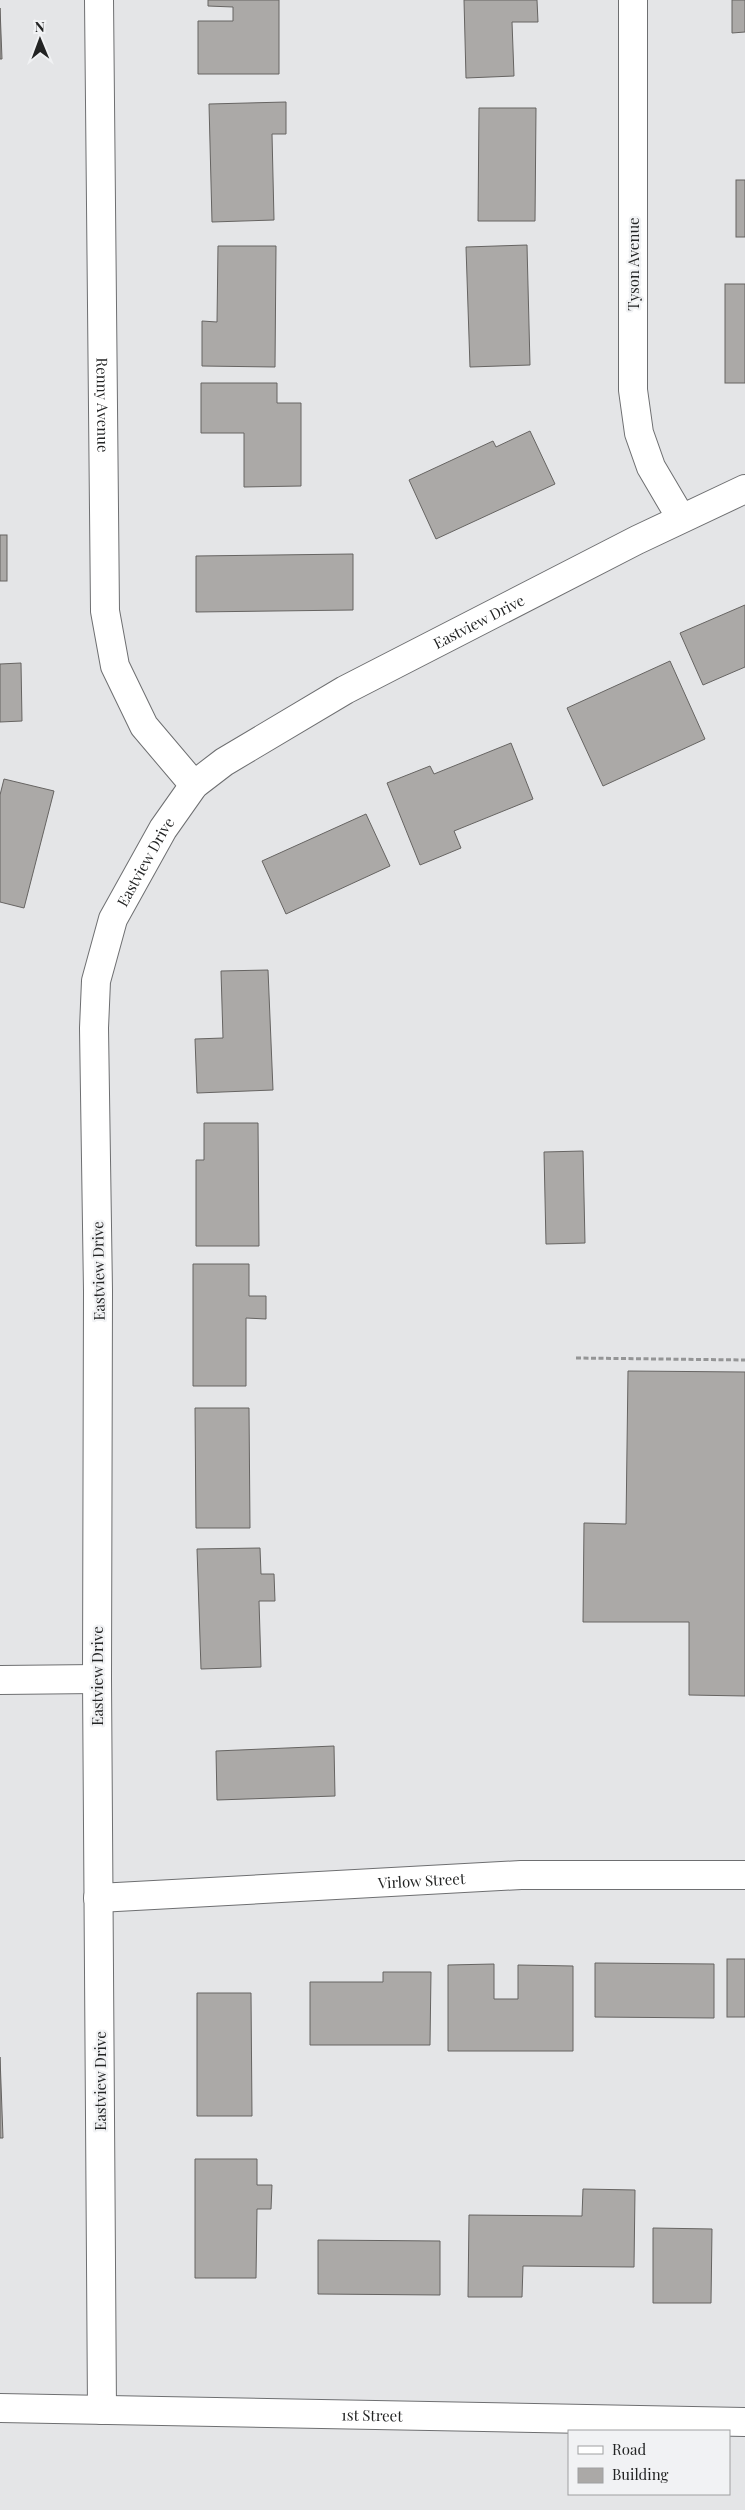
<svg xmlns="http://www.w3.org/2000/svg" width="745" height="2510" font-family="'Playfair Display',serif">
<rect width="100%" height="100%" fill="#e4e5e7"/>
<g fill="#aba9a7" stroke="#666462">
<polygon points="208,0 279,0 279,74 198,74 198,21 233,21 233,7 208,6"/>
<polygon points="464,0 537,0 538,22 512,22 514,76 466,78"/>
<polygon points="732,0 745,0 745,32 732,33"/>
<polygon points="0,8 2,59 0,59"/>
<polygon points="286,102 286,134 272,134 274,220 212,222 209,104"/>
<polygon points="479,108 536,108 535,221 478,221"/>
<rect x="736" y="180" width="9" height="57"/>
<polygon points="527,245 530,365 470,367 466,247"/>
<polygon points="218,246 276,246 275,367 202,366 202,321 217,322"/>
<rect x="725" y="284" width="20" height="99"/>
<polygon points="201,383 277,383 277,403 301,403 301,486 244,487 244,433 201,433"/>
<polygon points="530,431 555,484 436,539 409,480 493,441 496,447"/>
<rect x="0" y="535" width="7" height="46"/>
<polygon points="353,554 353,610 196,612 196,556"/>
<polygon points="745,605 745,667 703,685 680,633"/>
<polygon points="670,661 705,739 603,786 567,708"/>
<polygon points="21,663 22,721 0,722 0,664"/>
<polygon points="511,743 533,799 454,831 461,848 420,865 387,783 430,766 434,774"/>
<polygon points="4,779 54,791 24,908 0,902 0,795"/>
<polygon points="366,814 390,866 286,914 262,861"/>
<polygon points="268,970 273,1090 197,1093 195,1039 223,1038 221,971"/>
<polygon points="204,1123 258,1123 259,1246 196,1246 196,1160 204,1160"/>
<polygon points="583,1151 585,1243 546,1244 544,1152"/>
<polygon points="193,1264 249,1264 249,1296 266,1296 266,1319 246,1318 246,1386 193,1386"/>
<polygon points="628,1371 745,1372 745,1696 689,1695 689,1622 583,1622 584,1523 626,1524"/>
<polygon points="195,1408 249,1408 250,1528 196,1528"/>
<polygon points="260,1548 261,1574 274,1574 275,1601 259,1601 261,1667 201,1669 197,1549"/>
<polygon points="334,1746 335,1796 217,1800 216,1751"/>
<rect x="727" y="1959" width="18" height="58"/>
<polygon points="595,1963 714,1964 714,2018 595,2017"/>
<polygon points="494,1964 494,1999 518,1999 518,1965 573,1966 573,2051 448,2051 448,1965"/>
<polygon points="383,1972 431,1972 430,2045 310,2045 310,1982 383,1982"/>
<polygon points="197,1993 251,1993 252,2116 197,2116"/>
<polygon points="0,2057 3,2138 0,2138"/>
<polygon points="195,2159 257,2159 257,2185 272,2185 271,2209 257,2209 256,2278 195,2278"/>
<polygon points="583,2189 635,2190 634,2267 523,2266 522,2297 468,2297 469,2215 582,2216"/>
<polygon points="653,2228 712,2229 711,2303 653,2303"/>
<polygon points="318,2240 440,2241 440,2295 318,2294"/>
</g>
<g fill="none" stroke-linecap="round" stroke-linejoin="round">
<defs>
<g id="minor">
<path id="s1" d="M99 0 105 611 115 666 144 726 194 785"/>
<polyline points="633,0 633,390 639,433 651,467 681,518"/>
<polyline points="0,1680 97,1679"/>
<path id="s2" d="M98 1898 521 1875H745"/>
<path id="s3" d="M102 2410 97 1679 98 1291 94 1028 96 981 113 919 163 829 194 785 224 762 345 690 637 540 745 489"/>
</g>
<g id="major">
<path id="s4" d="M0 2408 745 2422"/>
</g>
</defs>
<use href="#minor" stroke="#6e6f71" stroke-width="30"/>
<use href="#major" stroke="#6e6f71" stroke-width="30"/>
<polyline stroke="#949596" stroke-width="3" stroke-dasharray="5 2.5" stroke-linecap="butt" points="576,1358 745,1360"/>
<use href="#minor" stroke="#fff" stroke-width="28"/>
<use href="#major" stroke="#fff" stroke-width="28"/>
</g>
<g text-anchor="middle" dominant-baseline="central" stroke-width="4.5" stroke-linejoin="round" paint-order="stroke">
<g font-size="15" fill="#232424" stroke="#f1f2f4">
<text transform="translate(633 264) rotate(-90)">Tyson Avenue</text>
<text stroke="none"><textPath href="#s1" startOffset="405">Renny Avenue</textPath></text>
<text stroke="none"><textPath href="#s3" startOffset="1979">Eastview Drive</textPath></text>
<text stroke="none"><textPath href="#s3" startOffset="1559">Eastview Drive</textPath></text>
<text transform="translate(98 1271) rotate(-91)">Eastview Drive</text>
<text transform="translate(97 1676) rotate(-90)">Eastview Drive</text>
<text stroke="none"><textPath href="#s2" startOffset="324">Virlow Street</textPath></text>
<text transform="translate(100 2081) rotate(-90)">Eastview Drive</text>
<text stroke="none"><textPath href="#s4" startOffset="372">1st Street</textPath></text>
</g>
</g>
<rect x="568" y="2430" width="162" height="65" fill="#f1f2f4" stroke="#9fa0a1"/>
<rect x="578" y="2446" width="25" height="8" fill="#ffffff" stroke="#9fa0a1"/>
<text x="612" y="2455" font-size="15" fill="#232424">Road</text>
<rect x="578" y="2468" width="25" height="15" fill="#aba9a7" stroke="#9fa0a1"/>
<text x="612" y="2480" font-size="15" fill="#232424">Building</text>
<g transform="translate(40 40) rotate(359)" stroke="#f1f2f4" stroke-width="4" paint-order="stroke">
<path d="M0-4L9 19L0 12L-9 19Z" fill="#232424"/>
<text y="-8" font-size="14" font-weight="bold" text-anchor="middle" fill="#232424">N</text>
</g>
</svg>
